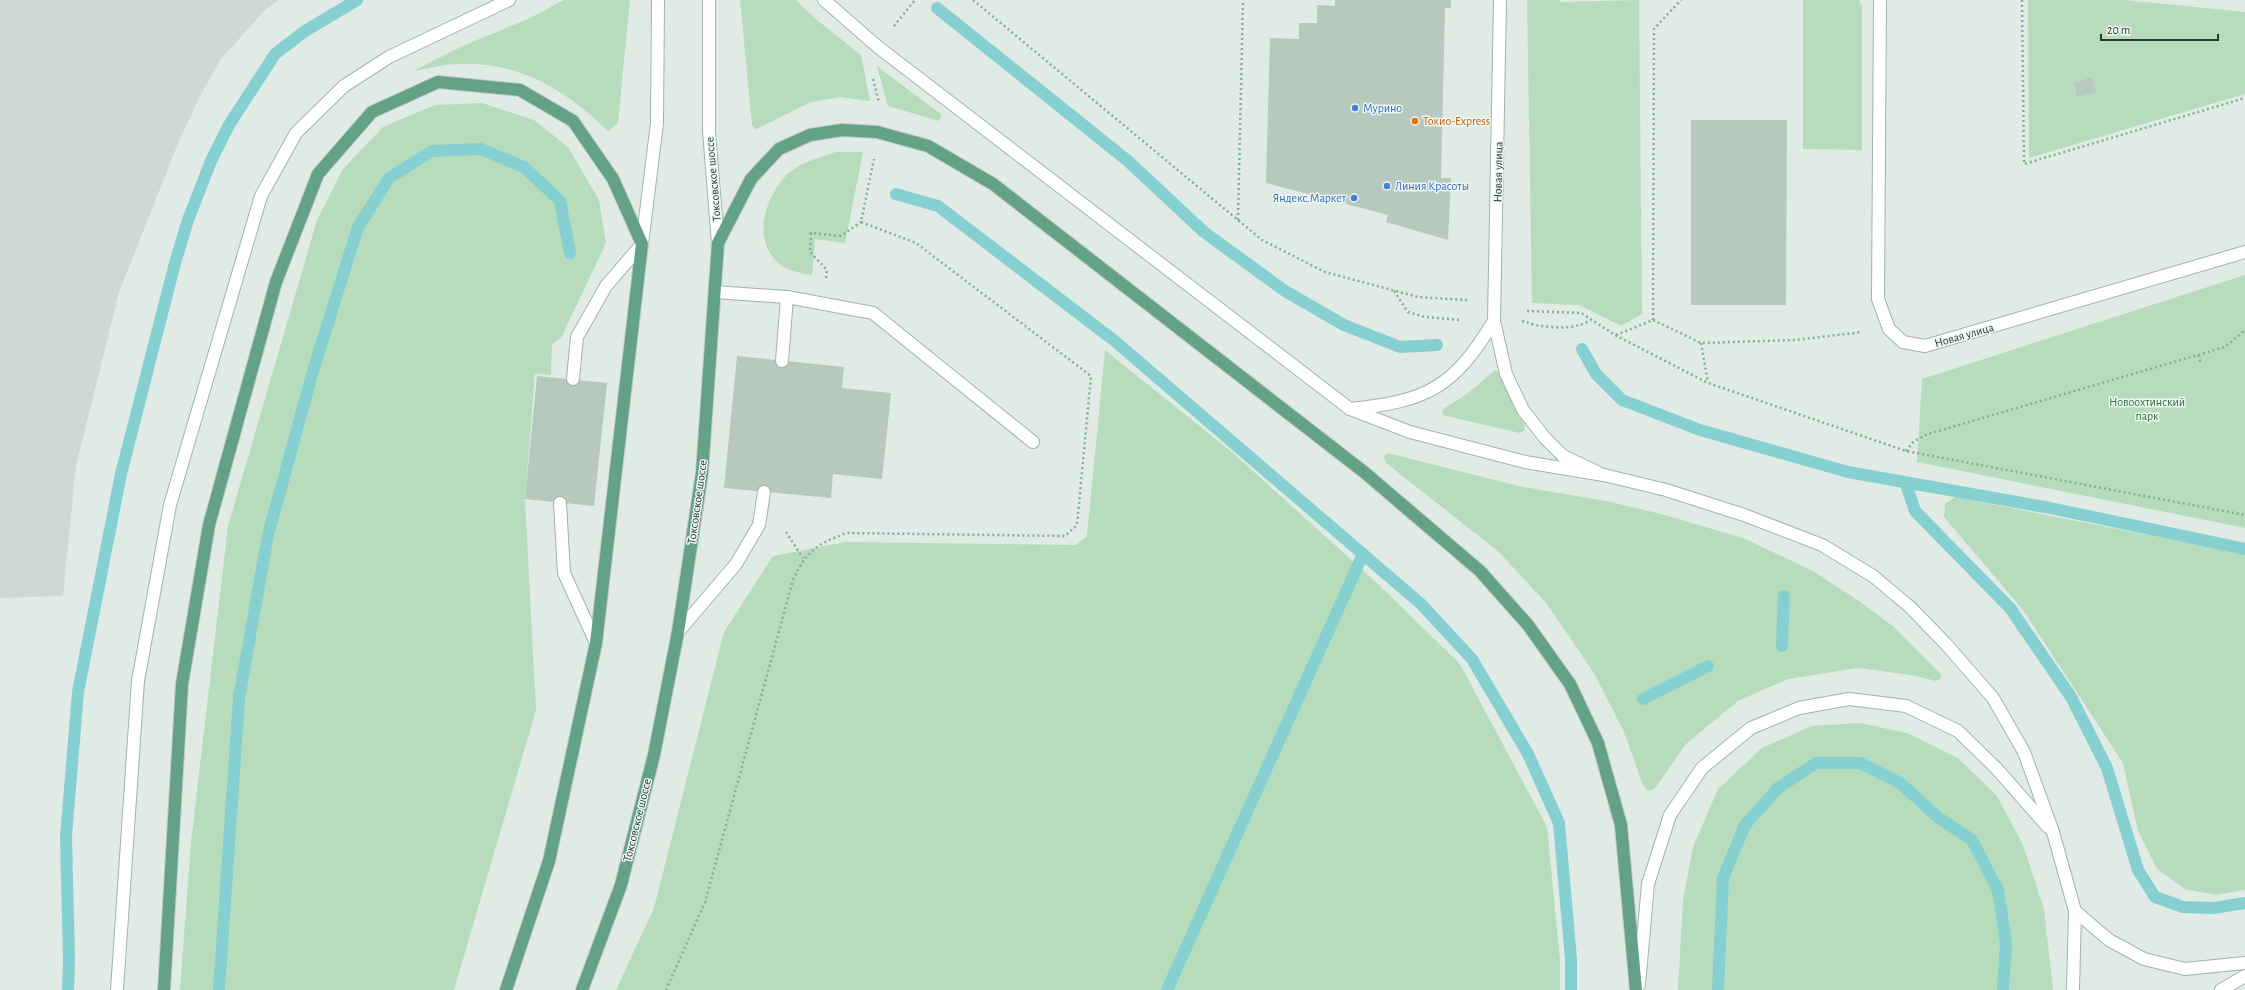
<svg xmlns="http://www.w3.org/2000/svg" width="2245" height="990" font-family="'Alegreya Sans',sans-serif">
<rect width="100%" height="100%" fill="#dfebe4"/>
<polygon fill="#cddad3" points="0,0 279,0 266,9 221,59 202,92 179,141 119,292 76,466 63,596 0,598"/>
<g fill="#b7dcbc">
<path d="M564 0H630L618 123 608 131C567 91 519 61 459 64 444 64 428 69 413 71L465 45 530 18Z"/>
<polygon points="740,0 796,0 817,20 861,55 870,101 840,97 811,102 759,128 755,129 752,125"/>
<polygon points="1527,0 1560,0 1560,2 1639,0 1642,314 1621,326 1579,305 1532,303"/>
<polygon points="1803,0 1859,0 1862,7 1862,150 1803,149"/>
<polygon points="2028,0 2124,0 2245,12 2245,94 2029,158"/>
<polygon points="877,66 942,115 939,121 888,106"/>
<polygon points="482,103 534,120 568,147 599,200 606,243 561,338 552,344 551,375 535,374 525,499 536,710 454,990 180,990 191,842 228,526 317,220 343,169 383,127 435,105"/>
<path d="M836 152H863L845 243 815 239 812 275C801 273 787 271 778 263 753 240 764 200 784 178 797 163 818 158 836 152Z"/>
<polygon points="2245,275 2245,528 1917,462 1922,379"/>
<polygon points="1105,350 1233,453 1378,584 1460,664 1547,827 1560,961 1560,990 616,990 654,908 724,632 773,556 846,542 1076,545 1087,536"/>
<polygon points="1495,370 1501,373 1505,388 1525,426 1524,431 1520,433 1442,415 1443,409 1467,394"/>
<polygon points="1388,453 1518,486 1606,501 1661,514 1743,538 1813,571 1859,601 1894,627 1942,675 1940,679 1936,681 1911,675 1858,668 1788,679 1738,701 1686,744 1656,787 1651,791 1647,790 1643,785 1624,732 1594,673 1547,604 1499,552 1386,463 1384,456"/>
<polygon points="1955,497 2245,554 2245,890 2216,895 2185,889 2157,869 2138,831 2123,763 2023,610 1944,517 1945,504"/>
<polygon points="1860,723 1907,733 1958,758 1997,796 2023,845 2044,909 2053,990 1678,990 1683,900 1693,847 1718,789 1762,748 1812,726"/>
</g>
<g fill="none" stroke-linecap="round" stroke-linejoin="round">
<g stroke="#86d0d1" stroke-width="12">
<polyline points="937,8 1128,161 1204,232 1285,291 1344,325 1400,347 1437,345"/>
<polyline points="896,194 938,206 1116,342 1421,604 1472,659 1528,754 1559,823 1571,959 1571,990"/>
<polyline points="1582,349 1596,374 1622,400 1700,430 1848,472 2050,508 2245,549"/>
<polyline points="1906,484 1915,511 2010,608 2071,697 2107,768 2138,870 2155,897 2183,907 2214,908 2245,903"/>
<polyline points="1782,646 1784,596"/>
<polyline points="1643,699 1708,666"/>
<polyline points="68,990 69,960 66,837 78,692 121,474 175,263 188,220 211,161 229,125 275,54 305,31 357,0"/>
<polyline points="219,990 239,698 268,535 313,371 358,227 389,178 432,151 481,149 524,167 560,201 570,253"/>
<polyline points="1167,990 1363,554"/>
<polyline points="1718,990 1723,878 1745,825 1778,788 1816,763 1860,763 1900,783 1939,818 1972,840 1998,890 2006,944 2003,990"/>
</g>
</g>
<g fill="#b7c8bf">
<polygon points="1335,0 1451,0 1451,8 1445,8 1441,178 1451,178 1448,240 1386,222 1388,215 1266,183 1270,38 1299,39 1299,23 1317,23 1317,5 1335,6"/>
<polygon points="2092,77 2096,92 2077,97 2074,83"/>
<polygon points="1691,120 1787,120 1786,305 1691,305"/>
<polygon points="737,356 844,367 842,388 891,393 882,479 833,474 831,498 724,488"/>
<polygon points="537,376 607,383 594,506 525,499"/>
</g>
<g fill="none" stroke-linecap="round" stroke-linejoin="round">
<defs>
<g id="service">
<polyline points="715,292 787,297 873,313 1033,442"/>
<polyline points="782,361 787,297"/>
<polyline points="573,379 577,337 606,286 642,244"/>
<polyline points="560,503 564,573 596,643"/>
<polyline points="678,632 736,564 759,525 764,492"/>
</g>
<g id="minor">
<polyline points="1500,0 1494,321 1506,374 1523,410 1545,438 1563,456 1597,472"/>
<polyline points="1880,0 1878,299 1889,329 1903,342 1925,346 2245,252"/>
<path d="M1350 409C1428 401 1453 388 1494 321"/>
</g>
<g id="tertiary">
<polyline points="2075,911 2109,940 2144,959 2185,969 2245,963"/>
<polyline points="2221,990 2245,976"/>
</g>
<g id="secondary">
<polyline points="709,0 709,131 718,243"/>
<polyline points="824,0 878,47 1350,409 1410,432 1525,462 1604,475 1666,490 1744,515 1822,545 1873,576 1910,607 1945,643 1993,698 2024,752 2053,832 2075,911 2073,990"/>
<polyline points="642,244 657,123 658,0"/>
<polyline points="1639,985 1648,884 1670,815 1702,768 1751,728 1799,708 1849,699 1906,706 1958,731 1996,768 2048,827"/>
<polyline points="117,990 138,681 170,505 261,196 296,133 344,86 389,57 509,0"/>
</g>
<g id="primary">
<polyline points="164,990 182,684 209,525 276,282 318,174 372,112 438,82 520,90 573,121 613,179 642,244 596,643 549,861 506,990"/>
<polyline points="582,990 621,885 654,755 678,632 702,473 718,243 751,179 779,149 810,135 842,130 877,132 928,146 993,184 1364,472 1480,571 1528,625 1570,684 1598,743 1621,825 1636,990"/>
</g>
</defs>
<use href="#service" stroke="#a2b3aa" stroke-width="14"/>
<use href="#minor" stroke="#a2b3aa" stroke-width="14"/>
<use href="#tertiary" stroke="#a2b3aa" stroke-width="14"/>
<use href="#secondary" stroke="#9eb7aa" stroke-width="14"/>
<use href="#primary" stroke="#c1c8c5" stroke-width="14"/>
<g stroke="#7faf99" stroke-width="2.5" stroke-dasharray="2 3" stroke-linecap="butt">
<polyline points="973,0 1262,240 1325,272 1418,297 1467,300"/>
<polyline points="2022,0 2024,164 2245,98"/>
<polyline points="894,26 915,0"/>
<polyline points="873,79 879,102"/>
<polyline points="1238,220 1243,0"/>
<polyline points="826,278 827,270 810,252 811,233 841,236 861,222"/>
<polyline points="1394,291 1408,312 1425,317 1461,320"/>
<polyline points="1527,311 1581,313 1615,335 1708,383 1906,451 2245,515"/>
<polyline points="1653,320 1654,29 1681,0"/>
<path d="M1522 321C1527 322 1530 324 1535 325 1553 328 1575 330 1591 320"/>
<polyline points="1616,335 1653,320 1701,343 1796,340 1862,332"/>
<polyline points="1701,343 1708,382"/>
<polyline points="2198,355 2201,364"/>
<polyline points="1906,451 1914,441 1928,434 2225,347 2245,330"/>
<polyline points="786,532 803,558"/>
<path d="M666 990 705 902 793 580C807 550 816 545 846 533L1065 536 1077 525 1091 376 916 243 861 222 874 159"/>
</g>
<use href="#service" stroke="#fff" stroke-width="12"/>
<use href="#minor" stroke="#fff" stroke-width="12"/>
<use href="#tertiary" stroke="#fff" stroke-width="12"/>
<use href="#secondary" stroke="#fff" stroke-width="12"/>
<use href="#primary" stroke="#63a189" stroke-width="12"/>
</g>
<g fill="#3f7fe0" stroke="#eff7f2" stroke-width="1.5">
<circle cx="1355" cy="108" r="4"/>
<circle cx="1387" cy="186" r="4"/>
<circle cx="1354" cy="198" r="4"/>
</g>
<circle fill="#e8710a" stroke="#eff7f2" stroke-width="1.5" cx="1415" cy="121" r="4"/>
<g text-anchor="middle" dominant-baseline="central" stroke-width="3" stroke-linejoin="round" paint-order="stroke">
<g font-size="12" fill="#366cbe" stroke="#eff7f2" text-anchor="start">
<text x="1363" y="108">Мурино</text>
<text x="1395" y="186">Линия Красоты</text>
<text x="1346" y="198" text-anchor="end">Яндекс.Маркет</text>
</g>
<g font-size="12" fill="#c56008" stroke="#eff7f2" text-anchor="start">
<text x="1423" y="121">Токио-Express</text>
</g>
<g font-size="12" fill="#203b30" stroke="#eff7f2">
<text transform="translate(1498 172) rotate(-89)">Новая улица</text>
<text transform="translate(713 179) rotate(-95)">Токсовское шоссе</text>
<text transform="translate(1964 335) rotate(-16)">Новая улица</text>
<text transform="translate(697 502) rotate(-82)">Токсовское шоссе</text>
<text transform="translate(637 820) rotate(-76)">Токсовское шоссе</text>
</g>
<g font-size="12" fill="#2a723c" stroke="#eff7f2">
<text x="2147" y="402">Новоохтинский<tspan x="2147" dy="14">парк</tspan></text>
</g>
</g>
<path d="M2101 34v6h117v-6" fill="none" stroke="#203b30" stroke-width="2"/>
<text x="2107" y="34" font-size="12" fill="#203b30" stroke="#eff7f2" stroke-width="3" paint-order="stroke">20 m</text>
</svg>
